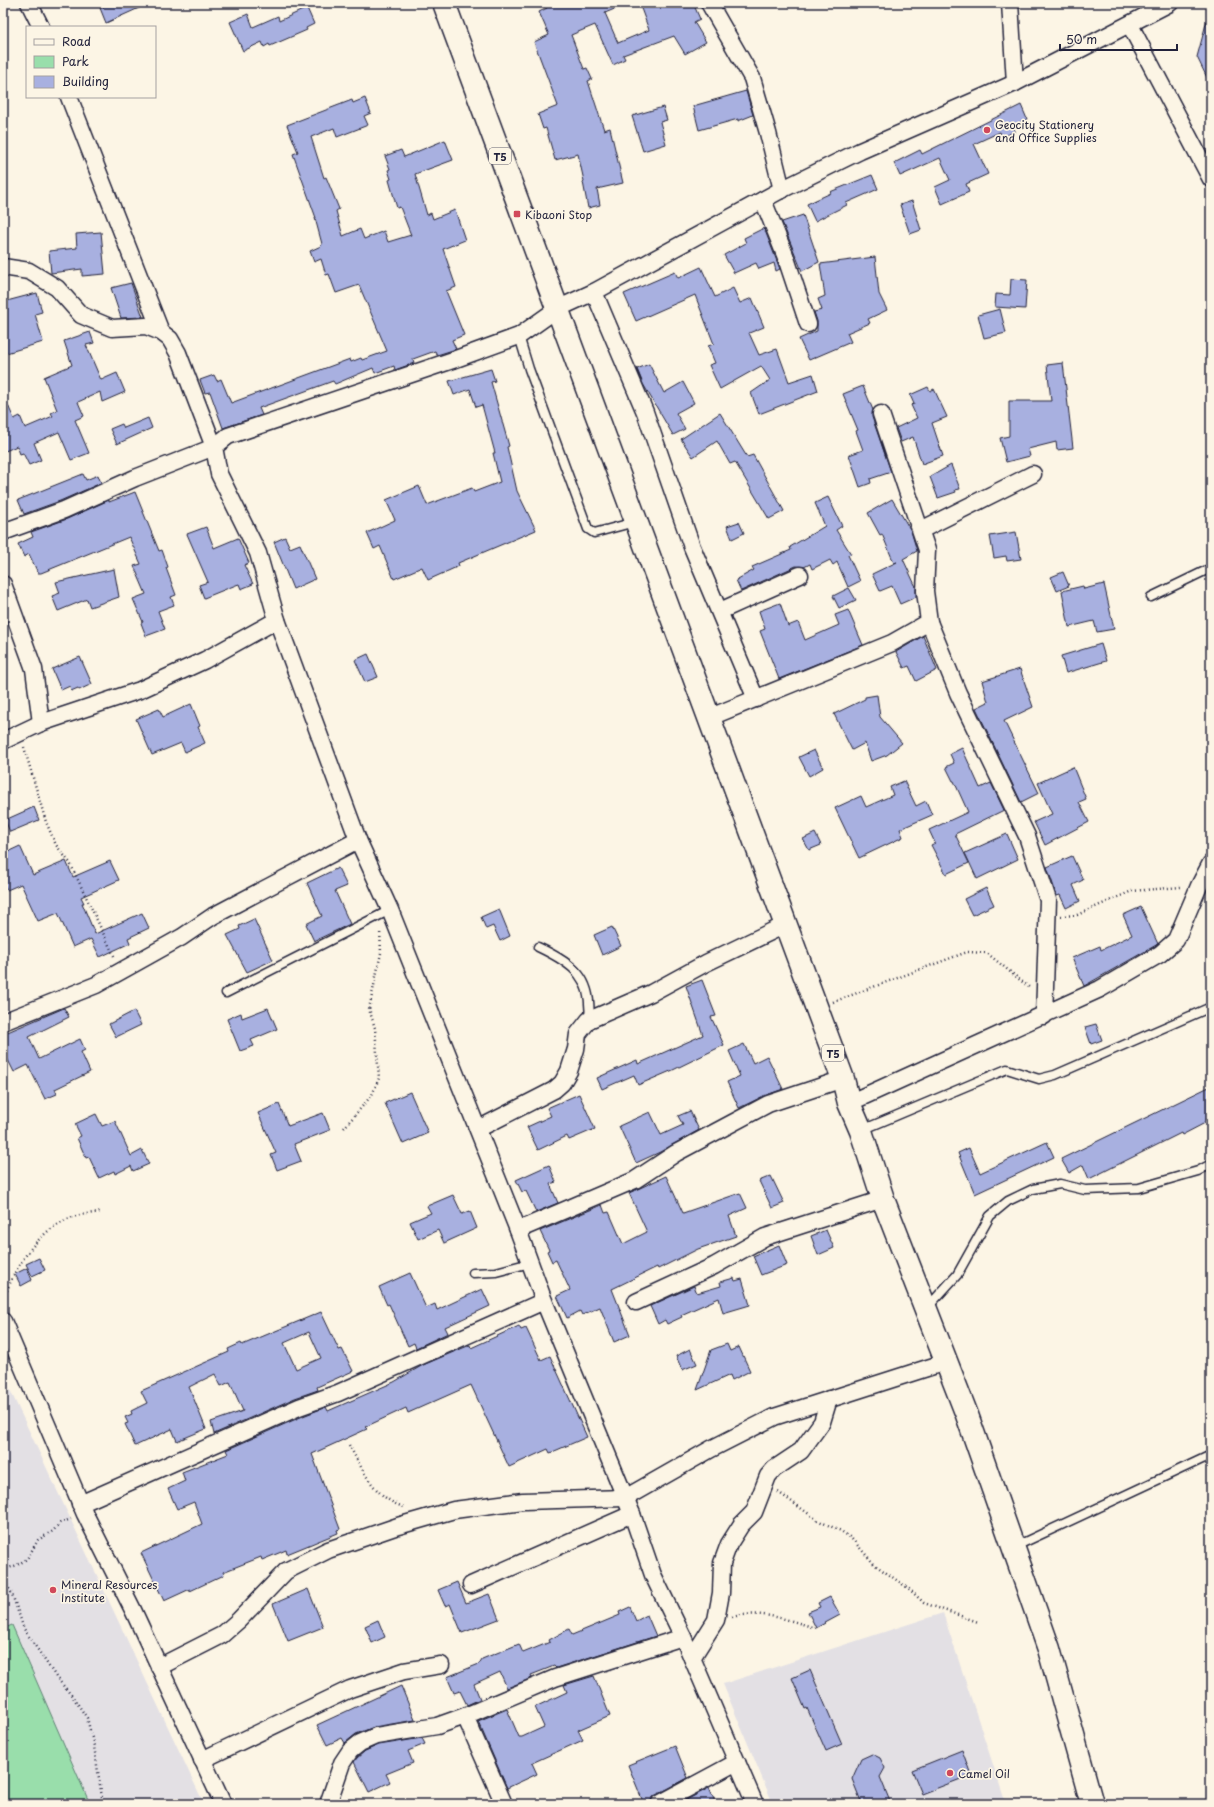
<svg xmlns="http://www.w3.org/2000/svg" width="1214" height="1807" font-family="'Playpen Sans',sans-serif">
<rect width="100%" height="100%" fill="#fcf5e5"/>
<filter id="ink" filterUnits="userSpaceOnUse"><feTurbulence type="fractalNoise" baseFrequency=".025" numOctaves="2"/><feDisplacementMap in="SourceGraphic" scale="8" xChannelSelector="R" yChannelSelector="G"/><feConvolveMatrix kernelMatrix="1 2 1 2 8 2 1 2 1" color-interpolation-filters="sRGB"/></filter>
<g filter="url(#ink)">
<g fill="#e3e0e4">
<polygon points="3,1375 204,1804 3,1804"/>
<polygon points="943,1613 1006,1804 773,1804 723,1684"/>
</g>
<polygon fill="#99deab" stroke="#5e8073" points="12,1625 90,1804 3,1804 3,1629"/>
<g fill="#a8b0e0" stroke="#22223b" fill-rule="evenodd">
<polygon points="102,3 150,3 106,23 100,8 104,7"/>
<polygon points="545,3 629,3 605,13 618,43 649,30 639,3 693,3 700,19 694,22 706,42 685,54 674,36 623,55 625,59 613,65 595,25 571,35 584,69 587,68 592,79 588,81 604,130 610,128 623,183 597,189 600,205 588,208 583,182 584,181 578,154 555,160 546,128 543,129 538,114 558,106 534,42 549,35 539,12 547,8"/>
<polygon points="307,8 314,24 306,28 307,30 270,46 269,44 264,47 262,42 243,51 230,22 248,14 253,27 278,16 279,21"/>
<polygon points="1207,20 1211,21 1211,86 1197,57"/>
<polygon points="746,91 753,115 738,121 738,119 699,130 693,106"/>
<polygon points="365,98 371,113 364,116 368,125 337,137 334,128 311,137 324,178 326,177 339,209 336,211 343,236 360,229 364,239 384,231 388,242 411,235 400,207 397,208 389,180 391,179 388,170 390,169 385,156 401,150 404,157 445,140 453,160 415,174 427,215 431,213 433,219 455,210 465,240 443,249 456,287 446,291 464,335 452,340 456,349 437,355 435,351 413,359 414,363 395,370 394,366 375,373 373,368 335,384 333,381 259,408 262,415 223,428 210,392 205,393 200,380 214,375 217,381 221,379 231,403 350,359 351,362 361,358 362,360 387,351 359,285 336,293 329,274 326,275 321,259 314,262 310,251 321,246 322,244 315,218 316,218 293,154 298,152 287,125 352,100 353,103"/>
<polygon points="1021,105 1027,119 1013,126 1015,131 1002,138 1000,132 974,144 988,174 966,184 969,192 942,204 935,187 950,180 940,158 900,176 894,163 920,150 922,154"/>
<polygon points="663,107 667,120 660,122 666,144 643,151 632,116"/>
<polygon points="872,175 878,189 846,203 847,205 815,221 807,204 831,193 830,192"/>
<polygon points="912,201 921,230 910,234 900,205"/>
<polygon points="803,215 819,262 802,271 782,222"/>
<polygon points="764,228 780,269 776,271 774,263 759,269 756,263 734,273 724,255 746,243 744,238"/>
<polygon points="101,232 105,274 82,276 82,269 51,273 49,251 77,248 76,234"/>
<polygon points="875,257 879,294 887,310 868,319 870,323 847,333 851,342 809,360 799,339 817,331 817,321 814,312 822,310 818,299 825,296 820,264"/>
<polygon points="701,267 715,297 733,288 740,303 752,298 764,327 749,333 759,355 777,349 789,382 813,374 818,391 759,414 751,393 770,380 761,366 720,389 709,365 715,363 708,346 714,344 695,295 636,321 624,294 675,272 678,278"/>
<polygon points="1011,279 1027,280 1025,309 995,307 996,294 1010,295"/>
<polygon points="131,283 143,317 121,318 111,288"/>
<polygon points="37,293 42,312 35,314 43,342 3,354 3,302"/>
<polygon points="1000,309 1006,333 984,338 978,315"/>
<polygon points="90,332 94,343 86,345 101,380 117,373 125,392 102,402 100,392 78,402 84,416 75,420 89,453 71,460 59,432 34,443 41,460 29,465 23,453 20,454 17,446 3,452 3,394 14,419 20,416 25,428 53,416 51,413 57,410 44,377 72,365 64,341"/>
<polygon points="1063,363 1073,448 1057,450 1056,442 1028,449 1030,456 1006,462 1000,438 1009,436 1009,401 1051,401 1047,365"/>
<polygon points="649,364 664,393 683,382 694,403 676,413 685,429 673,435 643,384 637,369"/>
<polygon points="491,369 495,381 491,382 509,446 507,447 517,491 536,530 458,563 459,566 428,580 422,567 394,579 380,546 374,549 367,533 395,520 386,500 419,486 427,505 472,488 474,492 500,482 493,453 495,453 482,405 476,407 470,389 454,395 449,381"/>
<polygon points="863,386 873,410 872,417 891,472 870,479 871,483 860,487 849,455 863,450 856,431 858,430 843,394"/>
<polygon points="928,387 930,391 934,389 947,417 932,423 943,456 922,464 913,437 901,442 896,428 917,418 911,405 914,404 910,395"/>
<polygon points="720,413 747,457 753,455 784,511 769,519 735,462 730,464 717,441 693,457 681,439"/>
<polygon points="148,418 152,428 117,444 110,429 122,424 124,428"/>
<polygon points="951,465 960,489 955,490 956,492 938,498 930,477"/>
<polygon points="83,474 86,480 98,475 101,483 60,501 24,514 18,500"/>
<polygon points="135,492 159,551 162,550 168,567 166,568 176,595 171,597 174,605 158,611 165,629 146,636 141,623 143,622 133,599 146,594 134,566 141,564 129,537 41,573 38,573 29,554 24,557 18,544 33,537 31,532 67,519 109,500 109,502"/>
<polygon points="828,497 842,526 836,530 851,554 848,555 860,581 848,587 837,562 833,565 830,560 812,569 810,564 804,567 796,566 741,591 736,580 754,570 752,567 791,550 790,547 825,526 815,503"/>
<polygon points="892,499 911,531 917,551 903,559 916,587 916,597 900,604 892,586 880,591 872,574 897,562 894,563 882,534 880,535 868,513"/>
<polygon points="739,522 744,533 732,539 727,526"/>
<polygon points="206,527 214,548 238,538 249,563 244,565 253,584 241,589 239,584 236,585 204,598 199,585 208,582 187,534"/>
<polygon points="1016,532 1021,559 1007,561 1006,556 994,558 990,536"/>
<polygon points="285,537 290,548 300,544 315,579 293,589 274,542"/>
<polygon points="114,569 119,597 90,607 87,599 58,611 52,596 60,593 56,582"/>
<polygon points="1063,572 1069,586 1057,591 1051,577"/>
<polygon points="1104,584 1114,629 1097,632 1094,621 1069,627 1062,591 1083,586 1084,589"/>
<polygon points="849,588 856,600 839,608 833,596"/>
<polygon points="780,603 788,626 798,622 805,640 839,625 835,615 848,610 863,645 779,679 760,631 765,629 759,611"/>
<polygon points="923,636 937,670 916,681 909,666 904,668 896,652"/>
<polygon points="1101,644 1106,661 1066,673 1061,656"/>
<polygon points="368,654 378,677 365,682 355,660"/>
<polygon points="80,657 92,684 79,690 78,688 71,691 70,686 61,690 52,669"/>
<polygon points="1020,669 1033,707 1004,721 1039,793 1021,802 976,708 988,702 982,681"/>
<polygon points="877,695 880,717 902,743 887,755 871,761 865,743 852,750 834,714 865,699 865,697"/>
<polygon points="191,704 200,726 198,727 205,743 185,752 181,743 152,755 136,719 159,709 163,717"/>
<polygon points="962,748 980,788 991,783 1004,810 955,834 969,863 946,874 931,845 935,843 929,830 968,812 954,781 953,781 946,767 954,763 950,754"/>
<polygon points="814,750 823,768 809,776 799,757"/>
<polygon points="1073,767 1086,799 1079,802 1089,822 1045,845 1034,822 1052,814 1038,783"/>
<polygon points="904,781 916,806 926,801 932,815 900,829 903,837 859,858 835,808 861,796 866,807 893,795 890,787"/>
<polygon points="34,807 39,820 10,832 5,820"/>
<polygon points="815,833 821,845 809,850 803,839"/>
<polygon points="1007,834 1018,859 977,879 965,853"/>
<polygon points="20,846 33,875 66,861 73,877 110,861 119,880 81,897 84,903 82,903 95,934 142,913 149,928 128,938 130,943 100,957 91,939 73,947 58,913 38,921 21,884 7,890 3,882 3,854"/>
<polygon points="1072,856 1083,880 1073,885 1080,901 1066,908 1060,895 1057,896 1047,867"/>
<polygon points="338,868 347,886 335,891 350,924 314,941 306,924 322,916 307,883"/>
<polygon points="986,888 994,905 972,915 964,899"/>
<polygon points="1141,907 1158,944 1084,986 1072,958 1100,946 1101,950 1132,935 1123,915"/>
<polygon points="499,909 510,936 500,941 493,926 486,929 481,917"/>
<polygon points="254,919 273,960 247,972 227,935 240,929 239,926"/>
<polygon points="612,927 621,946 602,955 594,935"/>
<polygon points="702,980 716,1016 711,1017 724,1045 673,1070 638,1085 634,1075 602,1089 597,1078 637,1060 638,1064 703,1035 686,986"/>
<polygon points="64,1008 69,1017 29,1037 39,1059 80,1039 85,1050 81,1052 90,1072 55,1089 57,1094 45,1099 28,1065 14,1072 3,1050 3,1034"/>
<polygon points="268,1008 277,1029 251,1040 254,1046 240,1051 227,1019 241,1013 242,1018"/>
<polygon points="134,1011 141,1025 116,1037 109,1024"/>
<polygon points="1096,1024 1102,1040 1091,1044 1085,1027"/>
<polygon points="744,1044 753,1063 767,1056 783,1089 764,1096 739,1108 727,1082 740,1076 729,1051"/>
<polygon points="1211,1086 1211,1118 1204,1121 1205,1123 1182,1135 1181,1133 1089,1179 1083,1165 1069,1173 1061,1159"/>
<polygon points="410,1092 428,1133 403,1144 385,1103"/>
<polygon points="579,1094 595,1129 569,1140 567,1136 538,1150 527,1127 551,1116 547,1108"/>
<polygon points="279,1104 288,1126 323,1113 330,1130 294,1144 301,1161 277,1170 271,1155 276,1153 258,1113"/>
<polygon points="690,1111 699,1130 660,1152 636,1163 619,1126 650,1112 661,1135 683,1125 678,1116"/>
<polygon points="96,1114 102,1126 115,1121 131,1156 142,1150 149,1164 133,1171 131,1166 115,1174 114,1171 99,1178 89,1157 86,1158 77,1138 81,1136 75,1124"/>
<polygon points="1047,1142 1054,1157 975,1194 958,1153 969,1148 980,1173"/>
<polygon points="549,1165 556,1182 550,1184 558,1203 536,1212 526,1191 522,1192 516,1180"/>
<polygon points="666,1176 683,1213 740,1193 747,1208 729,1216 736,1236 698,1249 658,1269 657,1267 612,1289 630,1335 614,1342 600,1307 582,1315 580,1311 567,1318 557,1296 570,1290 556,1260 552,1262 547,1251 549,1250 540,1231 602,1205 605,1213 609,1212 623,1244 647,1232 629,1193"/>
<polygon points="771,1176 784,1203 772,1208 759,1181"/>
<polygon points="453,1195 462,1214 470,1211 477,1228 444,1243 438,1230 418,1239 410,1222 431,1213 427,1206"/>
<polygon points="826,1230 834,1248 818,1255 811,1236"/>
<polygon points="779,1245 787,1265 761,1275 753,1256"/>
<polygon points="39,1258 45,1270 32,1276 26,1264"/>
<polygon points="27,1268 32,1280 21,1286 15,1274"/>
<polygon points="410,1273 426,1308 435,1304 437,1310 482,1289 490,1306 445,1327 448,1333 416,1348 414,1343 408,1346 389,1304 387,1305 379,1287"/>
<polygon points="734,1278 735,1281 742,1279 750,1305 723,1313 719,1298 681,1315 682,1317 667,1324 665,1320 658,1324 650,1306 694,1286 697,1293 721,1286 720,1282"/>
<path d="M321 1312 339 1350 342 1349 353 1371 317 1387 318 1390 295 1398 214 1434 211 1422 243 1411 230 1382 221 1386 215 1374 189 1387 206 1429 177 1441 172 1429 135 1446 125 1424 128 1423 125 1417 132 1414 131 1411 147 1403 141 1391 229 1352 228 1349 241 1343 242 1345ZM309 1332 321 1358 296 1369 284 1343Z"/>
<polygon points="519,1326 521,1330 526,1328 541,1360 550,1356 587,1437 550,1453 548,1449 509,1467 471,1385 408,1413 406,1408 365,1427 367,1429 312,1454 340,1529 337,1530 338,1533 287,1554 286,1550 262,1560 261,1557 223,1572 224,1575 190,1591 190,1589 164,1601 141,1553 202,1524 194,1502 177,1509 168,1489 185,1481 182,1472 228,1454 226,1450 303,1416 326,1407 328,1411 394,1382 423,1365 470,1345 471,1348"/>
<polygon points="727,1344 730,1351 739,1347 750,1371 732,1380 730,1375 697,1390 711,1350"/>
<polygon points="690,1349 697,1364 682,1370 676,1356"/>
<polygon points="457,1582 466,1603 489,1594 499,1619 462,1633 450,1604 445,1606 438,1590"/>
<polygon points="308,1589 323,1627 288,1641 273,1604"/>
<polygon points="830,1597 840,1615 816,1628 808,1612 820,1607 818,1603"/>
<polygon points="630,1607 636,1621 647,1615 656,1636 556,1668 554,1666 531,1675 532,1678 507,1688 500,1672 474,1684 480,1699 467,1705 460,1691 454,1693 447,1677 479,1664 482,1659 519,1644 523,1653 550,1642 549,1640 569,1629 572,1635 620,1615 619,1612"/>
<polygon points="378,1620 385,1637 372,1643 365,1626"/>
<polygon points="810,1670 842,1744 826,1751 807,1708 805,1709 792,1678"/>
<polygon points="594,1676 610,1716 578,1730 583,1740 532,1763 537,1774 507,1788 478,1721 507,1709 519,1737 522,1737 544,1727 535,1707 567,1692 564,1685"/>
<polygon points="401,1686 415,1720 374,1727 356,1734 345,1743 342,1738 327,1745 317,1725"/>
<polygon points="422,1738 425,1744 408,1751 413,1763 386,1774 390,1782 369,1792 354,1762 357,1758 365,1751 379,1745"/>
<polygon points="675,1746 688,1778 654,1796 650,1804 644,1804 628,1765"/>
<polygon points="962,1750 971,1775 922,1794 912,1770"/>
<polygon points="872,1754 880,1758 885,1768 880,1777 891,1804 862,1804 852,1779 861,1759"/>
<polygon points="709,1788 716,1804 679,1804"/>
</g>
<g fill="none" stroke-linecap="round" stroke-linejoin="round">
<defs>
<g id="service">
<polyline points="519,336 529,369 588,529 594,533 635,522"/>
<polyline points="1151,597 1211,568"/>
<path d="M538 947C574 964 593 978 589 1020"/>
<polyline points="226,993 390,910"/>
<polyline points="862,1130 1007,1069 1039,1079 1055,1075 1211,1007"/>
<polyline points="473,1273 496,1272 530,1263"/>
<polyline points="927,1308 957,1275 990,1216 1008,1201 1033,1189 1060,1184 1085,1190 1139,1188 1198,1171 1211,1164"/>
<polyline points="1014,1547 1211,1455"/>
</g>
<g id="minor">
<polyline points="29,3 41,27"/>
<polyline points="709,3 752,78 768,133 782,190"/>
<polyline points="1010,3 1015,83"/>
<polyline points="1130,25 1211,179"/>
<polyline points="69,97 161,332"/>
<polyline points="763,200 785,255 808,324"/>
<polyline points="3,267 29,271 57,288 81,315 112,328 146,326 161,332 170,339 178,353 214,447 135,478 64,510 3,532"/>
<polyline points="594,292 645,412 692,547 756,699"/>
<polyline points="921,530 1033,474"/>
<polyline points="3,584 34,669 41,723"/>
<polyline points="720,611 800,575"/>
<polyline points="929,622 958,693 1027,836 1048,900 1044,1016"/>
<polyline points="708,718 892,643 929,622 925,591 927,550 881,414"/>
<polyline points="3,741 41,723 140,690 205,660 277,620"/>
<polyline points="3,1022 96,985 182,937 213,916 358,840"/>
<polyline points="849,1103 1100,989 1160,954 1176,940 1199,886 1211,863"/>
<polyline points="478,1129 554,1090 562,1083 569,1071 576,1049 578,1034 589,1020 651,993 706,963 785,925"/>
<polyline points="518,1230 635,1180 676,1153 768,1104 843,1079"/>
<polyline points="636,1302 714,1266 765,1237 883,1199"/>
<polyline points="3,1321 85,1514 133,1610 223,1804"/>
<polyline points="80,1504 299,1407 338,1393 544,1301"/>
<polyline points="471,1585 632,1514"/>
<polyline points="692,1658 716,1620 721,1593 722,1563 729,1544 741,1525 754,1512 768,1476 774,1469 801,1451 822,1422 829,1399"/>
<polyline points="159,1667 222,1635 239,1620 286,1571 328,1550 398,1526 454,1510 523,1501 625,1498 711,1449 774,1417 946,1362"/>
<polyline points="465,1716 504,1804"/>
<polyline points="202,1760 350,1689 404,1671 441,1665"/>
<polyline points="328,1804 342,1763 350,1751 360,1743 376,1736 437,1726 465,1716 555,1678 683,1637"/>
<polyline points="659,1804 737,1762"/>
<polyline points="755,1804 683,1637 653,1575 632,1514 544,1301 518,1230 390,910 358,840 277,620 258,553 219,474 214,447 228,436 453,360 519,336 557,309 594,292 781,190 860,151 1015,83 1170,3"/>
</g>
<polyline id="trunk" points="444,3 843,1079 849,1103 861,1131 883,1199 967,1415 1049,1649 1092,1804"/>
</defs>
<use href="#service" stroke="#22223b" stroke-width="11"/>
<use href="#minor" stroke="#22223b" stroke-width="19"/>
<use href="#trunk" stroke="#22223b" stroke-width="25"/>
<g stroke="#22223b" stroke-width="2.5" stroke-dasharray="1 3" stroke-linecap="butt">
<polyline points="24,747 46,822 56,845 70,863 115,958"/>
<polyline points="1061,916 1077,915 1132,891 1181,887"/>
<polyline points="833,1002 967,952 987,953 1030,988"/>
<polyline points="344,1128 372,1095 379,1078 375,1028 369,1009 381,953 380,930"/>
<path d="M3 1302C13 1269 36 1232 70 1218 79 1214 90 1214 100 1212"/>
<path d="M349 1445C363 1470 374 1498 404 1507"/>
<polyline points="778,1492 819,1521 841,1531 851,1538 875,1565 908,1588 924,1603 978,1622"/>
<polyline points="3,1570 17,1565 27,1559 38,1540 53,1531 60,1523 71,1519"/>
<polyline points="3,1578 12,1594 24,1629 56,1677 73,1697 87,1718 94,1746 103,1804"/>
<path d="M732 1617C760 1610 786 1619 812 1627"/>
</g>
<use href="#service" stroke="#fcf5e5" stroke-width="8"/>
<use href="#minor" stroke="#fcf5e5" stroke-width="16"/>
<use href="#trunk" stroke="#fcf5e5" stroke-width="22"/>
</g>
</g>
<g fill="#d1495b" stroke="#fcf5e5" stroke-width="1.5">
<circle cx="987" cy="130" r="4"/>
<rect x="513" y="210" width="8" height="8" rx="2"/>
<circle cx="53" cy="1590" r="4"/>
<circle cx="950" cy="1773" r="4"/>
</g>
<g text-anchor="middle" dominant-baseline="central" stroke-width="3.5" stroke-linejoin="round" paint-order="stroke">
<g fill="#fcf5e5" stroke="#63616e" stroke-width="1">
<rect x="489" y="148" width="22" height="16" rx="3"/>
<rect x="822" y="1045" width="22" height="16" rx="3"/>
</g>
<g font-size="10" font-weight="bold" fill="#22223b">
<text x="500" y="156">T5</text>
<text x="833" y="1053">T5</text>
</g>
<g font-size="11" fill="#22223b" stroke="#fcf5e5" text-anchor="start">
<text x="995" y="124">Geocity Stationery<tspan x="995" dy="13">and Office Supplies</tspan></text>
<text x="525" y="214">Kibaoni Stop</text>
<text x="61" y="1584">Mineral Resources<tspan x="61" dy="13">Institute</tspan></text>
<text x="958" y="1773">Camel Oil</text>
</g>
</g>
<rect width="1214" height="1807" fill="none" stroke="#fcf5e5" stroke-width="16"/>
<rect x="8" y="8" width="1198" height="1791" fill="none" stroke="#22223b" stroke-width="1.5" filter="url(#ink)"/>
<rect x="26" y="26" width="130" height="72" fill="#fcf5e5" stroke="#a5a1a1"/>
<rect x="34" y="39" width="20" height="6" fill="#fcf5e5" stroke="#a5a1a1"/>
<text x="62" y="46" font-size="12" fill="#22223b">Road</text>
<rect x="34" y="56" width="20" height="12" fill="#99deab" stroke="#a5a1a1"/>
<text x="62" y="66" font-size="12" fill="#22223b">Park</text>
<rect x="34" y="76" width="20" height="12" fill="#a8b0e0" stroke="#a5a1a1"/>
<text x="62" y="86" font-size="12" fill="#22223b">Building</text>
<path d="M1060 44v6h117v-6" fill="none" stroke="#22223b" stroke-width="2"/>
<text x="1066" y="44" font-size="12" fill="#22223b" stroke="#fcf5e5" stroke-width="3" paint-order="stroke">50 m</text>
</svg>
